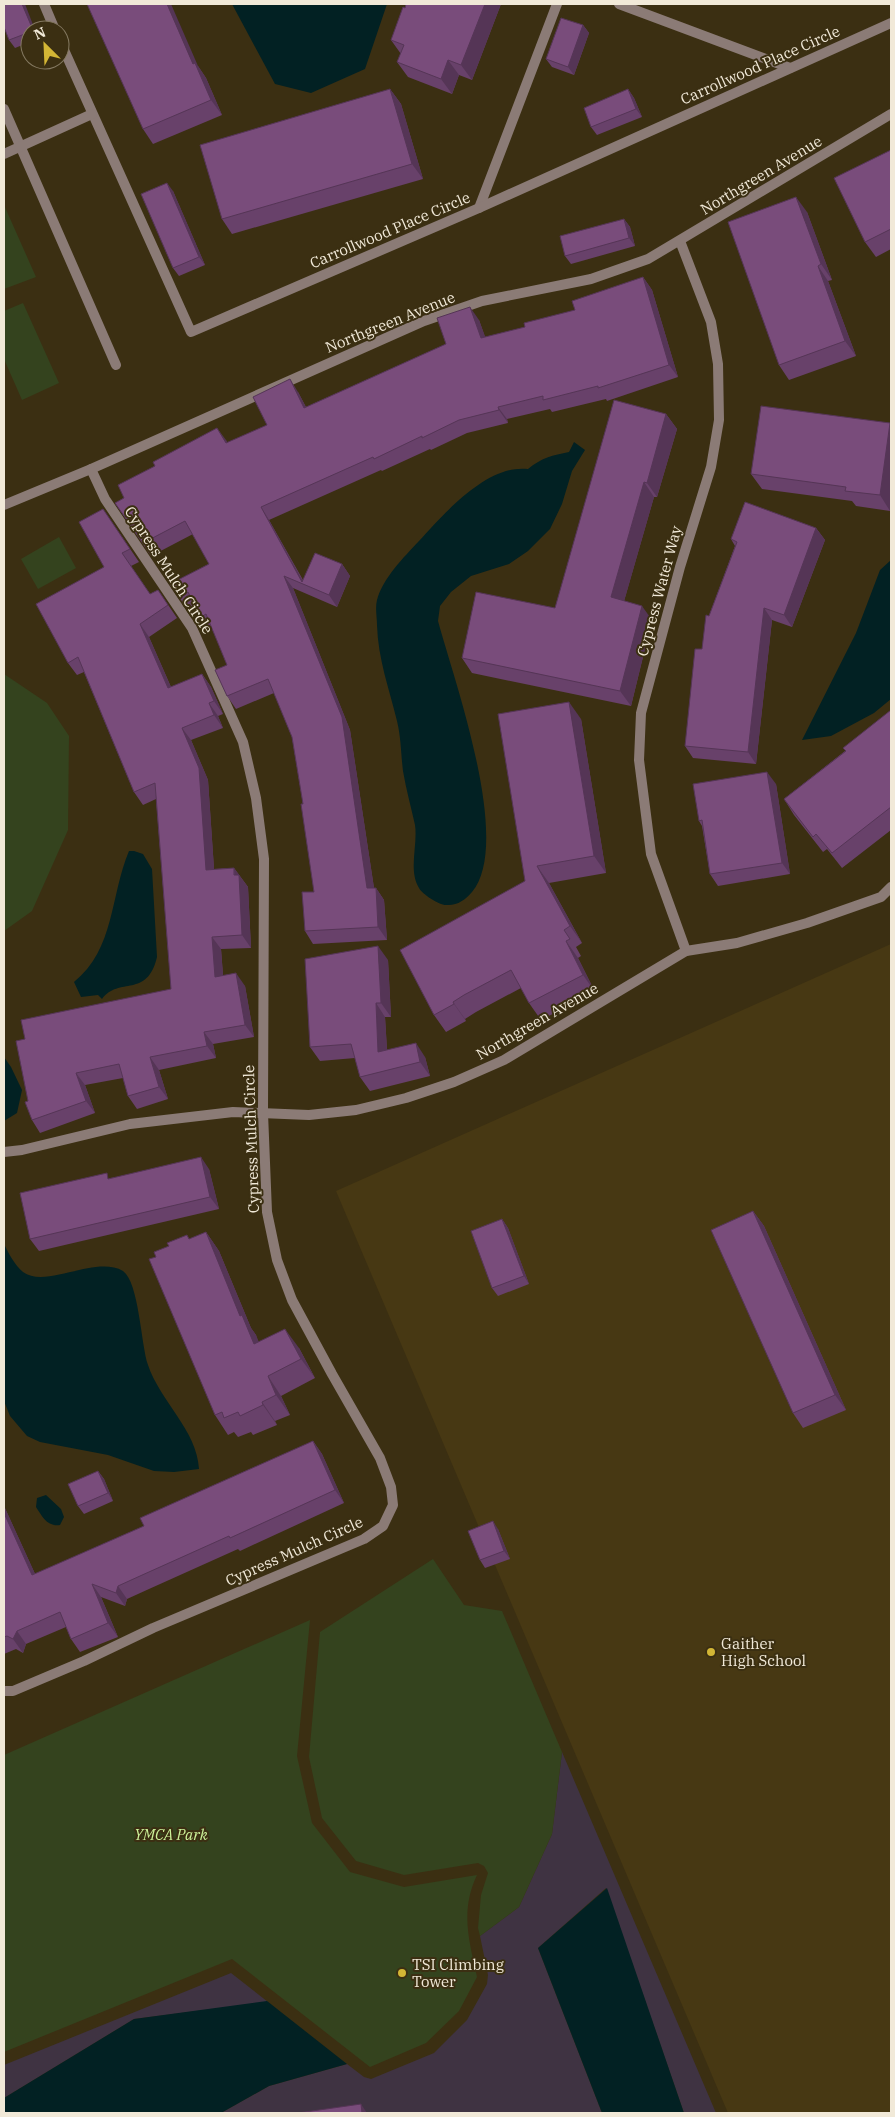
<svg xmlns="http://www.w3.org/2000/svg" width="895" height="2117" font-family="'IBM Plex Serif',serif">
<rect width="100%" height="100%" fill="#3b2f12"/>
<g fill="#3f3342">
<polygon points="562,1752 716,2113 684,2113 606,1888 538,1948 602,2113 221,2113 269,2086 347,2064 364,2077 371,2079 434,2053 467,2020 487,1984 488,1975 480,1936 519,1907 552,1834"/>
<polygon points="231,1973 268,2002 134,2019 4,2098 4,2065"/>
</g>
<polygon fill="#473813" points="891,944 891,2113 728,2113 336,1191"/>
<g fill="#34431e">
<polygon points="4,205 36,277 4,289"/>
<polygon points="23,303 59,383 22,400 4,359 4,311"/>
<polygon points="59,537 76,568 38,589 21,559"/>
<polygon points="4,674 47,703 69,736 68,830 32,911 4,931"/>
<polygon points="433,1559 464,1605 502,1611 562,1752 552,1834 519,1907 480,1936 478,1928 481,1895 488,1873 484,1866 478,1863 404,1875 356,1861 322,1818 309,1757 320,1632"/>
<path d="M310 1620 297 1756 312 1823 350 1872 404 1887 477 1875C460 1911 469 1940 477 1977L459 2011 426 2043 370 2067 232 1959 4 2052V1755Z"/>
</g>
<g fill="#022123">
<polygon points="232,4 387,4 365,69 311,93 275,84"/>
<path d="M574 442 585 450 572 471 562 504 550 529 528 551 509 564 471 576 451 592 440 606 438 621C454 680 513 843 472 892 465 900 457 906 446 905 439 905 422 894 419 888 408 870 418 845 415 825 411 807 406 789 403 771 401 755 401 737 397 721 389 688 378 659 377 625 377 617 375 608 377 600 383 578 404 557 419 541 444 514 487 464 528 469 541 458 553 455 569 452Z"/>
<polygon points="891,560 891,699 874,713 831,736 802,740 856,633 880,570"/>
<path d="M129 851H134L143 854 152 869 157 957C147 999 119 976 102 999L98 995 81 997 74 982C115 949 110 896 129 851Z"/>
<polygon points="4,1057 11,1067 22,1090 17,1113 4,1121"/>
<path d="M4 1244C9 1254 14 1264 23 1272 46 1289 95 1255 123 1271 139 1282 141 1345 148 1365 160 1401 197 1430 199 1469L174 1472 154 1471 108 1455 40 1442 27 1436 10 1416 4 1401Z"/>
<path d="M46 1495 61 1509 64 1517 60 1525C47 1527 42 1516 36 1507L37 1498Z"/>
<polygon points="607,1888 684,2113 602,2113 538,1948"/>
<polygon points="267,2001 347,2064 269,2086 221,2113 4,2113 4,2098 134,2019"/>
</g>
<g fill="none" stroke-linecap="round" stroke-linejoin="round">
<g stroke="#8b7b76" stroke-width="10">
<polyline points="619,4 790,68"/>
<polyline points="479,208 557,4"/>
</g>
<g stroke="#8b7b76" stroke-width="10">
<polyline points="44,4 55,30"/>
<polyline points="60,41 191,332 479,208 891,23"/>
<polyline points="4,109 116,365"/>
<polyline points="4,154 92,114"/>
<polyline points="680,241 711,322 718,364 719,420 711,467 680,567 641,713 639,760 651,854 686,951"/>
<polyline points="4,505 91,469 424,321 482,301 591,279 648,259 891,114"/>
<polyline points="4,1152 22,1150 130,1124 233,1112 309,1115 356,1110 406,1098 454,1082 504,1060 686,951 737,943 807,923 881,897 891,887"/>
<polyline points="4,1691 13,1691 84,1661 153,1628 364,1539 383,1526 393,1505 391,1487 380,1458 332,1374 292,1300 277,1260 267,1212 263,1113 264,859 256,798 243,742 192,628 105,499 91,469"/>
</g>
</g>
<g fill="#68416a">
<polygon points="501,4 472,80 459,75 452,94 408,77 397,62 401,54 391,40 405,8"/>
<polygon points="583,25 589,33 574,75 552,67 546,59"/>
<polygon points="30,30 30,42 15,48 9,40"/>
<polygon points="198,66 206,78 222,115 153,144 143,129"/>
<polygon points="390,89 401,104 423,179 232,234 222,219"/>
<polygon points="628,89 634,98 642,117 597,135 591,127"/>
<polygon points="891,150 891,249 876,257 865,242"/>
<polygon points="173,191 205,265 179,276 173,268"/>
<polygon points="807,212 832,280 828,281 856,356 789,380 779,365"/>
<polygon points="624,219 630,227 635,246 571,264 565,256"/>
<polygon points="643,277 652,290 678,377 607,401 606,399 552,412 550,409 507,419 508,423 467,433 431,450 430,449 382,471 381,470 269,520 303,580 342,564 350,576 337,607 293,588 350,730 374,888 376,888 384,900 387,940 313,944 305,931 314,892 303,804 292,737 274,693 236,709 227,696 227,665 212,628 210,629 201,617 195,606 188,610 170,584 209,564 193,534 151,556 115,503 226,440 227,443 267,425 298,392 306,407 446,344 479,320 485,337 525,327 575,310"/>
<polygon points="666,414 677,429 657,497 654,497 624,601 652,620 631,706 472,673 462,658 555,608"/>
<polygon points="890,423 890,511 856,506 852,501 762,489 751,474"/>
<polygon points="103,509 139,562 131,566 150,594 158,590 177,618 149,637 171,687 202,674 211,687 223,714 218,716 223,728 191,740 208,780 214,869 234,868 248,887 251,948 221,949 223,975 245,986 254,1037 213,1044 216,1058 159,1070 168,1099 137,1109 128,1096 123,1078 85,1085 95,1113 40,1133 32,1120 28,1101 25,1039 171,989 156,799 143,805 134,792 84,672 77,675 68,663 104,567"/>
<polygon points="816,528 825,540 792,627 772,620 756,764 693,758 685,746 702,649 709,616 735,546 731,539"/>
<polygon points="891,710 891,830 842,868 827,849 823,852 794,815 784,799 845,751"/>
<polygon points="581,719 606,873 549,883 582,943 576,947 581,956 578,958 595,992 541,1020 529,1003 521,988 476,1012 465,1019 466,1021 446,1032 434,1015 525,881"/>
<polygon points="776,784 790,874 718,886 710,874 702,826 699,821"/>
<polygon points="388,960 391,1017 385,1017 387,1050 425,1057 430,1076 370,1091 360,1077 355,1058 320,1061 310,1047"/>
<polygon points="209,1169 219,1209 39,1251 30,1239 110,1178"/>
<polygon points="753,1211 764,1226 846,1410 803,1428 793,1413"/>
<polygon points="502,1219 508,1228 529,1284 498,1296 492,1288"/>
<polygon points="206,1232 219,1251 251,1328 256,1335 258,1342 299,1348 315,1378 281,1396 290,1415 275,1421 277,1425 253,1435 251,1432 238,1437 234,1432 228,1435 215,1415 156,1257 190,1239"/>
<polygon points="313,1441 322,1454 344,1503 240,1551 238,1549 149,1589 127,1599 125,1606 101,1597 118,1637 80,1652 71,1639 66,1627 26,1644 23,1653 16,1649 4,1654 4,1506 35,1574 144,1526"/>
<polygon points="98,1471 104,1479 113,1501 84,1514 78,1506"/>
<polygon points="498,1529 510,1559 485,1568 480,1560"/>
</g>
<g fill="#553556">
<polygon points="22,4 25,4 35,30 33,30"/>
<polygon points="167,4 171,4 198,66 206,78 222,115 211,100 193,64"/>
<polygon points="485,4 501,4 472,80 461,65"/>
<polygon points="583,25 589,33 574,75 568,67"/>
<polygon points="448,60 459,75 452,94 441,79"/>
<polygon points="390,89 401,104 423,179 412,164"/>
<polygon points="628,89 634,98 642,117 636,109"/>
<polygon points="167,183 173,191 205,265 199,257"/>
<polygon points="796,197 807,212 832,280 821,264"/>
<polygon points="624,219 630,227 635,246 629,238"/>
<polygon points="818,266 828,281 856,356 845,341"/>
<polygon points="643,277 652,290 678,377 669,365"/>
<polygon points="470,307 479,320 490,350 481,338"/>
<polygon points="290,379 298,392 313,421 304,408"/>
<polygon points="498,407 507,419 508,423 499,410"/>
<polygon points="666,414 677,429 657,497 647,483"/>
<polygon points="890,423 891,425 891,504 890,511 880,495"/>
<polygon points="217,428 226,440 234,456 226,443"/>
<polygon points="644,482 654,497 621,612 611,597"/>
<polygon points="261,507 269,520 305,585 303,584"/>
<polygon points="816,528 825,540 792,627 784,615"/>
<polygon points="342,564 350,576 337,607 329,595"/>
<polygon points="284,576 293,588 350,730 376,901 367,888"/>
<polygon points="642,606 652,620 631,706 620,691"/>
<polygon points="764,608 772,620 756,764 748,752"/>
<polygon points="140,624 149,637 177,701 168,688"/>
<polygon points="202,674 211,687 223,714 214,701"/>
<polygon points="569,702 581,719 606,873 594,856"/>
<polygon points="209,703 218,716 223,728 214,715"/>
<polygon points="182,728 191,740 208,780 215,883 206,870"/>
<polygon points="767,772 776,784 790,874 782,863"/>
<polygon points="537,866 549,883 582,943 570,926"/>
<polygon points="234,868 248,887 251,948 242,935"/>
<polygon points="376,888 384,900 387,940 378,927"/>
<polygon points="212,937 221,949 224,989 215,977"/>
<polygon points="566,941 578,958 595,992 583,975"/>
<polygon points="378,946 388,960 391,1017 381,1003"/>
<polygon points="236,973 245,986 254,1037 245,1025"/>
<polygon points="453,1002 465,1019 466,1021 454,1004"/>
<polygon points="376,1003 385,1017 388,1066 378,1052"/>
<polygon points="204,1032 213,1044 216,1058 207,1046"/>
<polygon points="416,1043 425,1057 430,1076 420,1062"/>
<polygon points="150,1057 159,1070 168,1099 159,1087"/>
<polygon points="76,1073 85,1085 95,1113 86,1101"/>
<polygon points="201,1157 209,1169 219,1209 210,1197"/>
<polygon points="753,1211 764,1226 846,1410 835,1395"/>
<polygon points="502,1219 508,1228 529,1284 524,1276"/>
<polygon points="206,1232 219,1251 251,1328 256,1335 268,1364 254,1344 240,1316"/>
<polygon points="285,1329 299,1348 315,1378 301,1359"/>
<polygon points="268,1376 281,1396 290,1415 276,1395"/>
<polygon points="262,1402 275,1421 277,1425 263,1405"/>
<polygon points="313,1441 322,1454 344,1503 335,1490"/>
<polygon points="98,1471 104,1479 113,1501 108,1493"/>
<polygon points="4,1506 42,1589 32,1575 4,1513"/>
<polygon points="493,1521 498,1529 510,1559 504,1551"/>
<polygon points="92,1584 101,1597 118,1637 108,1623"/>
<polygon points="118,1586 127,1599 125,1606 116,1593"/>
<polygon points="17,1631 26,1644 23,1653 13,1639"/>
<polygon points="361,2104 367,2113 362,2113"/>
</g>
<g fill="#794c7b" stroke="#553556">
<polygon points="4,4 22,4 33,30 30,30 30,32 9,40 4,27"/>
<polygon points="87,4 167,4 193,64 195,63 211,100 143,129"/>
<polygon points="406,4 485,4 461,65 448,60 441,79 397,62 404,45 391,40 403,7 405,8"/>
<polygon points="561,18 583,25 568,67 546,59"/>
<polygon points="390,89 412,164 222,219 200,145"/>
<polygon points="628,89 636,109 591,127 584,108"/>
<polygon points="891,150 891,229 865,242 834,178"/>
<polygon points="167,183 199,257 173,268 141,194"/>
<polygon points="796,197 821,264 818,266 845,341 779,365 728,222"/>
<polygon points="624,219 629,238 565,256 560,236"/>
<polygon points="643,277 669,365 598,388 598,386 543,400 543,396 498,407 499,410 459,420 422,438 422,436 374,459 373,457 261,507 302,582 315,553 342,564 329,595 284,576 342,717 367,888 376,888 378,927 305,931 302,892 314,892 301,804 303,804 292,737 268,679 227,696 215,670 227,665 206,614 201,617 188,592 180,598 170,584 209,564 185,521 143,543 115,503 124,498 118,485 155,466 153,462 217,428 226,443 267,425 253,397 290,379 304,408 446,344 437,318 470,307 481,338 525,327 524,323 575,310 572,301"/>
<polygon points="614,400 666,414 647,483 644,482 611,597 642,606 620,691 462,658 476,592 555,608"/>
<polygon points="761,406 890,423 880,495 845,491 846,487 751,474"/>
<polygon points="745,502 816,528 784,615 764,608 748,752 685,746 695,649 702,649 706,615 709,616 737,542 731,539"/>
<polygon points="103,509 130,549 122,553 150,594 158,590 168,605 140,624 168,688 202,674 214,701 209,703 214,715 182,728 199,768 206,870 234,868 234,875 239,875 242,935 212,937 215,977 236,973 245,1025 204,1032 207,1046 150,1057 159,1087 128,1096 119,1064 76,1073 86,1101 32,1120 25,1102 28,1101 16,1041 25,1039 21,1020 171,989 155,783 134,792 78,657 68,663 36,604 104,567 79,522"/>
<polygon points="569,702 594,856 537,866 570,926 564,930 570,939 566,941 583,975 529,1003 511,970 464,995 453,1002 454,1004 434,1015 400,950 525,881 498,714"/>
<polygon points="891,710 891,807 832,853 816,834 813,837 784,799 846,751 843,748"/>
<polygon points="767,772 782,863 710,874 702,820 699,821 693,784"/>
<polygon points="378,946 381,1003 376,1003 378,1052 416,1043 420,1062 360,1077 351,1044 310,1047 305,959"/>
<polygon points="201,1157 210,1197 30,1239 20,1193 107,1173 108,1179"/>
<polygon points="753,1211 835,1395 793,1413 711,1230"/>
<polygon points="502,1219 524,1276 492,1288 471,1231"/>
<polygon points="206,1232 240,1316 242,1315 254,1344 285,1329 301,1359 268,1376 276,1395 262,1402 263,1405 240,1416 238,1412 224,1418 222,1412 215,1415 149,1259 156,1257 154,1252 169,1246 167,1243 187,1235 189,1239"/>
<polygon points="313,1441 335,1490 230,1538 229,1536 140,1576 118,1586 116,1593 92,1584 108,1623 71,1639 60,1612 17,1631 13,1639 7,1636 4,1637 4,1513 32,1575 144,1526 140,1518"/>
<polygon points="98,1471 108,1493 78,1506 68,1484"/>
<polygon points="493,1521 504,1551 480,1560 468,1531"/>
<polygon points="361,2104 362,2113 298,2113"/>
</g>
<g fill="#d3b635" stroke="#3b2f12" stroke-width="2">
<circle cx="711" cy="1652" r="5"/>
<circle cx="402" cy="1973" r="5"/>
</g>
<g text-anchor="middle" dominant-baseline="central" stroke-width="4" stroke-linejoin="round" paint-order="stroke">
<g font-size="15" fill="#f1e9d8" stroke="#3b2f12">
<text transform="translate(760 65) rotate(-24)">Carrollwood Place Circle</text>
<text transform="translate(761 175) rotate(-31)">Northgreen Avenue</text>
<text transform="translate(390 230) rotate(-23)">Carrollwood Place Circle</text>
<text transform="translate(390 322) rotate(-22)">Northgreen Avenue</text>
<text transform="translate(169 570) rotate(57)">Cypress Mulch Circle</text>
<text transform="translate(659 591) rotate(-75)">Cypress Water Way</text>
<text transform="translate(537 1021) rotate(-30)">Northgreen Avenue</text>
<text transform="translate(251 1139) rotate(-92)">Cypress Mulch Circle</text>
<text transform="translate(294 1551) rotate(-24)">Cypress Mulch Circle</text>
</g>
<g font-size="15" fill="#f1e9d8" stroke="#3b2f12" text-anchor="start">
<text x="721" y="1643">Gaither<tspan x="721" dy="17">High School</tspan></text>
<text x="412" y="1964">TSI Climbing<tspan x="412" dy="17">Tower</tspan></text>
</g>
<g font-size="15" font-style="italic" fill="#cdf39a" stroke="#3b2f12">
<text x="171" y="1834">YMCA Park</text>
</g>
</g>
<rect width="895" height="2117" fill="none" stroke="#f1e9d8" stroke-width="10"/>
<g transform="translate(45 45) rotate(336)"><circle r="24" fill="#3b2f12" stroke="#847961"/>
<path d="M0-4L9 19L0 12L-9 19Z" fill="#d3b635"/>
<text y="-8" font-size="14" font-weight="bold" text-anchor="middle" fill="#f1e9d8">N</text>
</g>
</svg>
